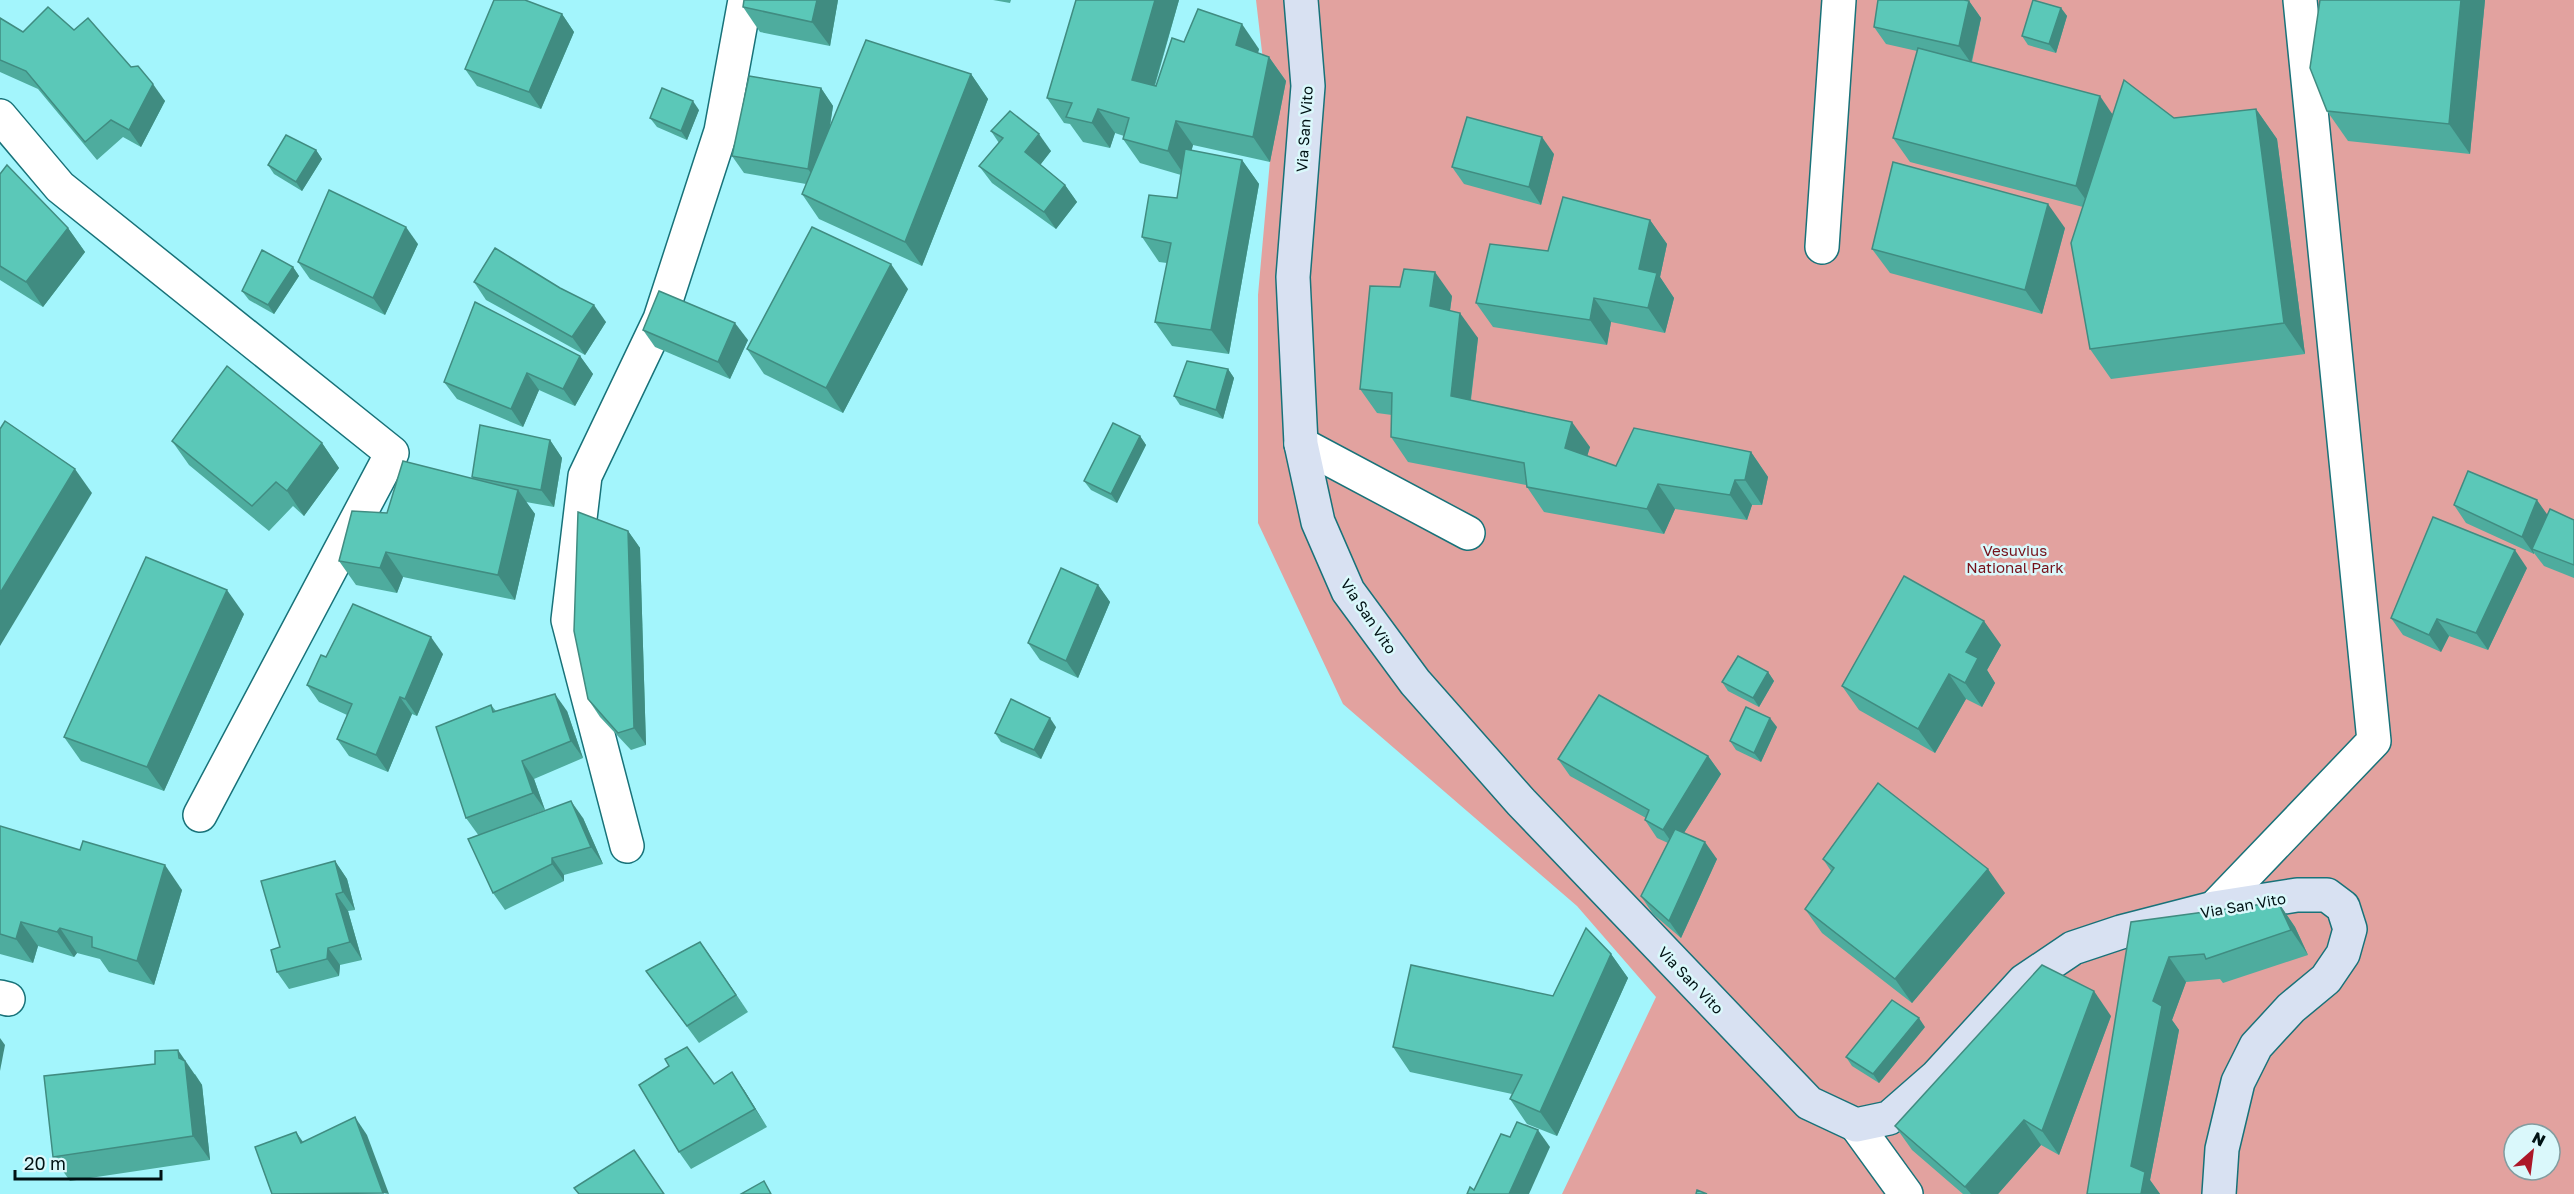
<svg xmlns="http://www.w3.org/2000/svg" width="2574" height="1194" font-family="'Golos Text',sans-serif">
<rect width="100%" height="100%" fill="#a3f5fc"/>
<path fill="#e2a29f" fill-rule="evenodd" d="M1256 0H2574V1194H1562L1656 997 1577 906 1343 704 1258 523V295L1272 138ZM2514 1134H2550V1170H2514Z"/>
<g fill="none" stroke-linecap="round" stroke-linejoin="round">
<defs>
<g id="street">
<polyline points="0,116 60,187 392,453 200,815"/>
<polyline points="1822,247 1839,0"/>
<polyline points="1301,444 1468,533"/>
<polyline points="627,846 568,620 585,476 660,319 721,131 745,0"/>
<polyline points="2214,908 2374,741 2300,0"/>
<polyline points="0,997 8,999"/>
<polyline points="1856,1125 1906,1194"/>
</g>
<polyline id="secondary" points="1301,0 1308,86 1293,277 1301,444 1318,522 1348,591 1415,682 1521,802 1809,1103 1856,1125 1889,1118 1937,1076 2024,981 2073,948 2121,932 2214,908 2297,895 2327,895 2343,907 2350,929 2343,954 2326,979 2291,1008 2256,1046 2238,1082 2222,1149 2219,1194"/>
</defs>
<use href="#street" stroke="#187279" stroke-width="36"/>
<use href="#secondary" stroke="#187279" stroke-width="36"/>
<use href="#street" stroke="#fff" stroke-width="33"/>
<use href="#secondary" stroke="#d8e1f2" stroke-width="33"/>
</g>
<g fill="#4eac9e">
<polygon points="838,0 830,46 760,32 743,7"/>
<polygon points="993,0 1011,0 1010,3"/>
<polygon points="1076,0 1179,0 1155,86 1156,86 1184,42 1259,49 1258,53 1269,57 1286,81 1270,162 1193,145 1191,151 1242,160 1259,184 1229,354 1172,346 1155,322 1167,263 1159,262 1142,237 1177,198 1181,175 1140,163 1123,139 1124,136 1115,133 1110,148 1083,142 1070,124 1064,123 1047,98"/>
<polygon points="2320,0 2485,0 2470,154 2348,141 2327,111"/>
<polygon points="1969,1 1981,18 1972,62 2113,114 2174,118 2256,109 2277,139 2305,354 2111,379 2090,349 2083,207 1910,162 1893,138 1917,51 1886,44 1874,27"/>
<polygon points="2061,8 2067,16 2056,53 2028,45 2022,36"/>
<polygon points="562,14 574,32 541,109 477,86 465,69"/>
<polygon points="0,18 23,32 74,30 131,67 165,101 141,147 123,137 97,160 38,89 0,72"/>
<polygon points="971,74 988,99 922,266 819,219 802,194 806,184 744,173 732,156 821,88 833,106 830,127"/>
<polygon points="699,110 687,140 657,127 650,118"/>
<polygon points="991,131 1051,151 1040,165 1065,185 1077,202 1056,229 992,183 979,166 999,143"/>
<polygon points="316,150 322,159 302,191 274,174 268,165"/>
<polygon points="1554,154 1541,205 1464,184 1452,167"/>
<polygon points="0,174 68,228 85,252 43,307 0,280"/>
<polygon points="1650,220 1667,244 1660,277 1674,298 1665,333 1611,322 1607,345 1493,327 1476,303 1548,251"/>
<polygon points="2065,228 2042,314 1890,273 1872,249"/>
<polygon points="418,244 385,315 310,279 298,262"/>
<polygon points="293,267 299,276 274,314 249,300 242,291"/>
<polygon points="474,282 606,322 585,355 486,300"/>
<polygon points="908,289 843,413 764,374 747,349"/>
<polygon points="1452,296 1450,311 1478,338 1471,400 1590,447 1587,456 1616,466 1751,452 1768,477 1762,505 1752,505 1747,520 1675,509 1664,534 1544,512 1527,487 1526,485 1408,462 1391,437 1392,415 1377,413 1360,389"/>
<polygon points="643,330 748,340 730,379 655,347"/>
<polygon points="580,356 593,374 575,406 539,390 523,427 457,399 444,382"/>
<polygon points="1228,369 1234,378 1223,419 1180,405 1174,396"/>
<polygon points="1140,436 1146,445 1117,503 1091,490 1084,481"/>
<polygon points="550,440 562,458 554,507 526,502 535,514 515,600 403,577 397,593 356,585 339,561 387,513 474,479 472,477"/>
<polygon points="172,441 322,443 339,468 304,516 293,506 269,531 189,465"/>
<polygon points="2454,505 2547,515 2574,520 2574,578 2544,566 2534,553 2534,554 2466,523"/>
<polygon points="628,531 640,548 646,745 631,750 600,717 588,699"/>
<polygon points="2527,568 2488,650 2449,636 2441,652 2403,635 2391,618"/>
<polygon points="1098,585 1110,602 1078,678 1040,660 1028,643"/>
<polygon points="244,614 164,791 81,761 64,737"/>
<polygon points="2001,645 1987,670 1995,683 1982,707 1966,699 1935,753 1859,710 1842,686"/>
<polygon points="443,654 417,716 412,714 388,772 349,756 337,739 347,715 319,702 307,685 326,657"/>
<polygon points="1768,672 1774,681 1759,707 1728,691 1722,682"/>
<polygon points="491,705 496,711 567,711 583,758 534,779 545,810 479,836 466,818"/>
<polygon points="1056,727 1041,759 1001,742 995,733"/>
<polygon points="1777,727 1761,762 1736,750 1730,741"/>
<polygon points="1708,756 1721,774 1684,833 1717,859 1681,938 1653,914 1641,896 1668,843 1657,838 1645,820 1646,818 1570,776 1558,759"/>
<polygon points="583,818 603,864 564,875 564,881 505,910 493,893"/>
<polygon points="0,826 182,890 154,985 109,972 100,959 77,953 74,957 38,946 33,963 0,954"/>
<polygon points="1823,859 2005,893 1912,1003 1822,933 1805,909 1831,871"/>
<polygon points="335,861 347,879 355,910 348,911 362,960 340,965 339,976 289,989 277,972 280,947"/>
<polygon points="2278,902 2295,927 2308,955 2223,983 2220,979 2186,982 2172,1020 2179,1030 2150,1180 2160,1194 2087,1194 2131,922"/>
<polygon points="700,942 748,1012 699,1043 646,971"/>
<polygon points="1611,954 1628,978 1557,1136 1527,1124 1510,1099 1512,1094 1410,1072 1393,1047 1553,996"/>
<polygon points="2111,1016 2059,1155 2041,1145 1998,1194 1963,1194 1912,1150 1895,1126"/>
<polygon points="1925,1027 1879,1083 1852,1066 1846,1057"/>
<polygon points="669,1066 714,1084 744,1090 767,1127 691,1169 679,1152"/>
<polygon points="195,1074 202,1085 210,1160 70,1181 53,1157"/>
</g>
<g fill="#408c81">
<polygon points="817,0 838,0 830,46 812,22"/>
<polygon points="1155,0 1179,0 1149,104 1132,80"/>
<polygon points="2461,0 2485,0 2470,154 2449,124"/>
<polygon points="1969,1 1981,18 1971,63 1959,46"/>
<polygon points="2061,8 2067,16 2056,53 2049,44"/>
<polygon points="562,14 574,32 541,109 529,92"/>
<polygon points="1242,24 1259,49 1253,70 1236,45"/>
<polygon points="1269,57 1286,81 1270,162 1253,137"/>
<polygon points="971,74 988,99 922,266 905,242"/>
<polygon points="153,84 165,101 141,147 129,130"/>
<polygon points="821,88 833,106 820,186 808,169"/>
<polygon points="2100,96 2117,121 2093,210 2076,186"/>
<polygon points="693,101 699,110 687,140 681,131"/>
<polygon points="1098,109 1115,133 1110,148 1092,123"/>
<polygon points="2256,109 2277,139 2305,354 2284,323"/>
<polygon points="1176,121 1193,145 1185,176 1168,151"/>
<polygon points="1039,134 1051,151 1037,169 1025,152"/>
<polygon points="1542,137 1554,154 1541,205 1529,187"/>
<polygon points="316,150 322,159 302,191 296,182"/>
<polygon points="1242,160 1259,184 1229,354 1211,330"/>
<polygon points="1065,185 1077,202 1056,229 1044,212"/>
<polygon points="2048,204 2065,228 2042,314 2025,290"/>
<polygon points="1650,220 1667,244 1660,277 1674,298 1665,333 1648,308 1639,269"/>
<polygon points="406,227 418,244 385,315 373,298"/>
<polygon points="68,228 85,252 43,307 26,282"/>
<polygon points="891,264 908,289 843,413 826,388"/>
<polygon points="293,267 299,276 274,314 268,305"/>
<polygon points="1435,272 1452,296 1447,331 1430,306"/>
<polygon points="1594,298 1611,322 1607,345 1590,320"/>
<polygon points="594,305 606,322 585,355 572,337"/>
<polygon points="1460,313 1478,338 1468,421 1451,396"/>
<polygon points="735,323 748,340 730,379 718,362"/>
<polygon points="580,356 593,374 575,406 563,389"/>
<polygon points="1228,369 1234,378 1223,419 1216,410"/>
<polygon points="527,373 539,390 523,427 511,409"/>
<polygon points="1572,422 1590,447 1582,473 1565,448"/>
<polygon points="1140,436 1146,445 1117,503 1111,494"/>
<polygon points="550,440 562,458 554,507 541,490"/>
<polygon points="322,443 339,468 304,516 287,491"/>
<polygon points="1751,452 1768,477 1762,505 1745,480"/>
<polygon points="75,469 92,493 0,646 0,593"/>
<polygon points="1735,480 1752,505 1747,520 1730,495"/>
<polygon points="1658,484 1675,509 1664,534 1647,509"/>
<polygon points="518,490 535,514 515,600 498,575"/>
<polygon points="2537,500 2549,517 2532,549 2534,553 2534,554 2522,537"/>
<polygon points="628,531 640,548 646,745 634,728"/>
<polygon points="2515,550 2527,568 2488,650 2476,633"/>
<polygon points="386,552 403,577 397,593 380,568"/>
<polygon points="1098,585 1110,602 1078,678 1066,661"/>
<polygon points="227,590 244,614 164,791 147,767"/>
<polygon points="2437,619 2449,636 2441,652 2429,635"/>
<polygon points="1984,621 2001,645 1987,670 1995,683 1982,707 1965,683 1966,652"/>
<polygon points="431,637 443,654 417,716 405,699"/>
<polygon points="1768,672 1774,681 1759,707 1753,698"/>
<polygon points="1949,674 1966,699 1935,753 1918,729"/>
<polygon points="555,694 567,711 583,758 571,741"/>
<polygon points="400,697 412,714 388,772 376,755"/>
<polygon points="1050,718 1056,727 1041,759 1034,750"/>
<polygon points="1770,718 1777,727 1761,762 1754,753"/>
<polygon points="1708,756 1721,774 1675,847 1663,830"/>
<polygon points="522,761 534,779 545,810 533,793"/>
<polygon points="571,801 583,818 603,864 591,847"/>
<polygon points="1705,842 1717,859 1681,938 1669,921"/>
<polygon points="552,858 564,875 564,881 552,864"/>
<polygon points="335,861 347,879 355,910 343,892"/>
<polygon points="165,865 182,890 154,985 137,961"/>
<polygon points="1988,869 2005,893 1912,1003 1895,979"/>
<polygon points="336,894 348,911 362,960 350,942"/>
<polygon points="2278,902 2295,927 2308,955 2291,930"/>
<polygon points="21,922 38,946 33,963 16,939"/>
<polygon points="60,928 77,953 74,957 57,932"/>
<polygon points="700,942 712,959 748,1012 736,995"/>
<polygon points="328,948 340,965 339,976 327,959"/>
<polygon points="1611,954 1628,978 1557,1136 1540,1112"/>
<polygon points="2169,957 2186,982 2172,1020 2179,1030 2150,1180 2160,1194 2141,1194 2131,1166 2153,1001"/>
<polygon points="2094,991 2111,1016 2059,1155 2042,1131"/>
<polygon points="1919,1018 1925,1027 1879,1083 1873,1074"/>
<polygon points="0,1038 5,1045 0,1071"/>
<polygon points="178,1050 202,1085 210,1160 193,1136"/>
<polygon points="732,1072 744,1090 767,1127 755,1109"/>
<polygon points="355,1117 367,1135 389,1194 383,1193"/>
<polygon points="2024,1120 2041,1145 1998,1194 1971,1194 1965,1187"/>
<polygon points="1538,1130 1550,1147 1529,1194 1509,1194"/>
<polygon points="296,1132 308,1149 301,1143"/>
</g>
<g fill="#5bc8b8" stroke="#408c81" stroke-width="1.5">
<polygon points="494,0 525,0 562,14 529,92 465,69"/>
<polygon points="744,0 817,0 812,22 743,7"/>
<polygon points="1076,0 1155,0 1132,80 1156,86 1172,38 1184,42 1198,9 1242,24 1236,45 1269,57 1253,137 1176,121 1168,151 1123,139 1129,118 1098,109 1092,123 1066,117 1072,103 1047,98"/>
<polygon points="1878,0 1964,0 1969,1 1959,46 1874,27"/>
<polygon points="2033,0 2061,8 2049,44 2022,36"/>
<polygon points="2320,0 2461,0 2449,124 2327,111 2310,68"/>
<polygon points="48,7 74,30 88,18 131,67 138,66 153,84 129,130 111,120 85,142 26,71 0,60 0,18 23,32"/>
<polygon points="866,40 971,74 905,242 802,194"/>
<polygon points="1918,48 2100,96 2076,186 1893,138"/>
<polygon points="749,76 821,88 808,169 732,156"/>
<polygon points="2124,80 2174,118 2256,109 2284,323 2090,349 2071,243"/>
<polygon points="662,88 693,101 681,131 650,118"/>
<polygon points="1010,111 1039,134 1025,152 1065,185 1044,212 979,166 1003,138 991,131"/>
<polygon points="1467,117 1542,137 1529,187 1452,167"/>
<polygon points="286,135 316,150 296,182 268,165"/>
<polygon points="1185,149 1242,160 1211,330 1155,322 1171,243 1142,237 1149,195 1177,198"/>
<polygon points="1893,162 2048,204 2025,290 1872,249"/>
<polygon points="7,165 68,228 26,282 0,266 0,174"/>
<polygon points="329,190 406,227 373,298 298,262"/>
<polygon points="1563,197 1650,220 1639,269 1657,273 1648,308 1594,298 1590,320 1476,303 1490,244 1548,251"/>
<polygon points="812,227 891,264 826,388 747,349"/>
<polygon points="495,248 560,288 594,305 572,337 474,282"/>
<polygon points="262,250 293,267 268,305 242,291"/>
<polygon points="1404,269 1435,272 1430,306 1460,313 1451,396 1572,422 1565,448 1616,466 1634,428 1751,452 1745,480 1735,480 1730,495 1658,484 1647,509 1527,487 1524,463 1391,437 1392,393 1360,389 1370,286 1400,287"/>
<polygon points="659,291 735,323 718,362 643,330"/>
<polygon points="475,302 580,356 563,389 527,373 511,409 444,382"/>
<polygon points="1187,361 1228,369 1216,410 1174,396"/>
<polygon points="227,366 322,443 287,491 276,482 252,506 172,441"/>
<polygon points="5,421 75,469 0,593 0,429"/>
<polygon points="1113,423 1140,436 1111,494 1084,481"/>
<polygon points="480,425 550,440 541,490 472,477"/>
<polygon points="403,461 518,490 498,575 386,552 380,568 339,561 352,511 387,513"/>
<polygon points="2468,471 2537,500 2522,537 2454,505"/>
<polygon points="2550,509 2574,520 2574,565 2532,549"/>
<polygon points="578,512 628,531 634,728 618,733 588,699 574,631"/>
<polygon points="2433,517 2515,550 2476,633 2437,619 2429,635 2391,618"/>
<polygon points="146,557 227,590 147,767 64,737"/>
<polygon points="1061,568 1098,585 1066,661 1028,643"/>
<polygon points="1904,576 1984,621 1966,652 1978,658 1965,683 1949,674 1918,729 1842,686"/>
<polygon points="353,604 431,637 405,699 400,697 376,755 337,739 352,704 307,685 321,655 326,657"/>
<polygon points="1738,656 1768,672 1753,698 1722,682"/>
<polygon points="555,694 571,741 522,761 533,793 466,818 436,727 491,705 493,712"/>
<polygon points="1599,695 1708,756 1663,830 1645,820 1649,810 1558,759"/>
<polygon points="1011,699 1050,718 1034,750 995,733"/>
<polygon points="1746,707 1770,718 1754,753 1730,741"/>
<polygon points="1878,783 1988,869 1895,979 1805,909 1834,868 1823,859"/>
<polygon points="571,801 591,847 552,858 552,864 493,893 468,839"/>
<polygon points="0,826 80,850 83,841 165,865 137,961 92,947 92,937 60,928 57,932 21,922 16,939 0,934"/>
<polygon points="1675,829 1705,842 1669,921 1641,896"/>
<polygon points="335,861 343,892 336,894 350,942 328,948 327,959 277,972 271,950 280,947 261,881"/>
<polygon points="2278,902 2291,930 2206,959 2204,954 2169,957 2153,1001 2162,1006 2131,1166 2145,1172 2141,1194 2087,1194 2131,922"/>
<polygon points="1586,928 1611,954 1540,1112 1510,1099 1522,1075 1393,1047 1411,965 1553,996"/>
<polygon points="700,942 736,995 687,1026 646,971"/>
<polygon points="2042,965 2094,991 2042,1131 2024,1120 1965,1187 1895,1126"/>
<polygon points="1892,1000 1919,1018 1873,1074 1846,1057"/>
<polygon points="687,1047 714,1084 732,1072 755,1109 679,1152 639,1085 669,1066 665,1059"/>
<polygon points="178,1050 179,1058 185,1061 193,1136 53,1157 44,1076 155,1064 155,1051"/>
<polygon points="355,1117 383,1193 272,1194 255,1147 296,1132 301,1143"/>
<polygon points="1517,1122 1538,1130 1509,1194 1467,1194 1470,1187 1474,1190 1501,1134 1510,1137"/>
<polygon points="634,1150 664,1194 579,1194 574,1188"/>
<polygon points="764,1181 771,1194 741,1194"/>
<polygon points="1697,1190 1707,1194 1696,1194"/>
</g>
<g text-anchor="middle" dominant-baseline="central" stroke-width="5" stroke-linejoin="round" paint-order="stroke">
<g font-size="15" fill="#001214" stroke="#daf8fb">
<text transform="translate(1304 129) rotate(-86)">Via San Vito</text>
<text transform="translate(1369 616) rotate(56)">Via San Vito</text>
<text transform="translate(2243 905) rotate(-10)">Via San Vito</text>
<text transform="translate(1691 980) rotate(46)">Via San Vito</text>
</g>
<g font-size="15" fill="#75111a" stroke="#daf8fb">
<text x="2015" y="550">Vesuvius<tspan x="2015" dy="17">National Park</tspan></text>
</g>
</g>
<g transform="translate(2532 1152) rotate(28)"><circle r="28" fill="#daf8fb" stroke="#839c9f" stroke-width="1.5"/>
<path d="M0-4.5L10 22L0 15L-10 22Z" fill="#ac1728"/>
<text y="-9" font-size="16" font-weight="bold" text-anchor="middle" fill="#001214">N</text>
</g>
<path d="M15 1170v9h146v-9" fill="none" stroke="#001214" stroke-width="3"/>
<text x="24" y="1170" font-size="18" fill="#001214" stroke="#daf8fb" stroke-width="4.5" paint-order="stroke">20 m</text>
</svg>
